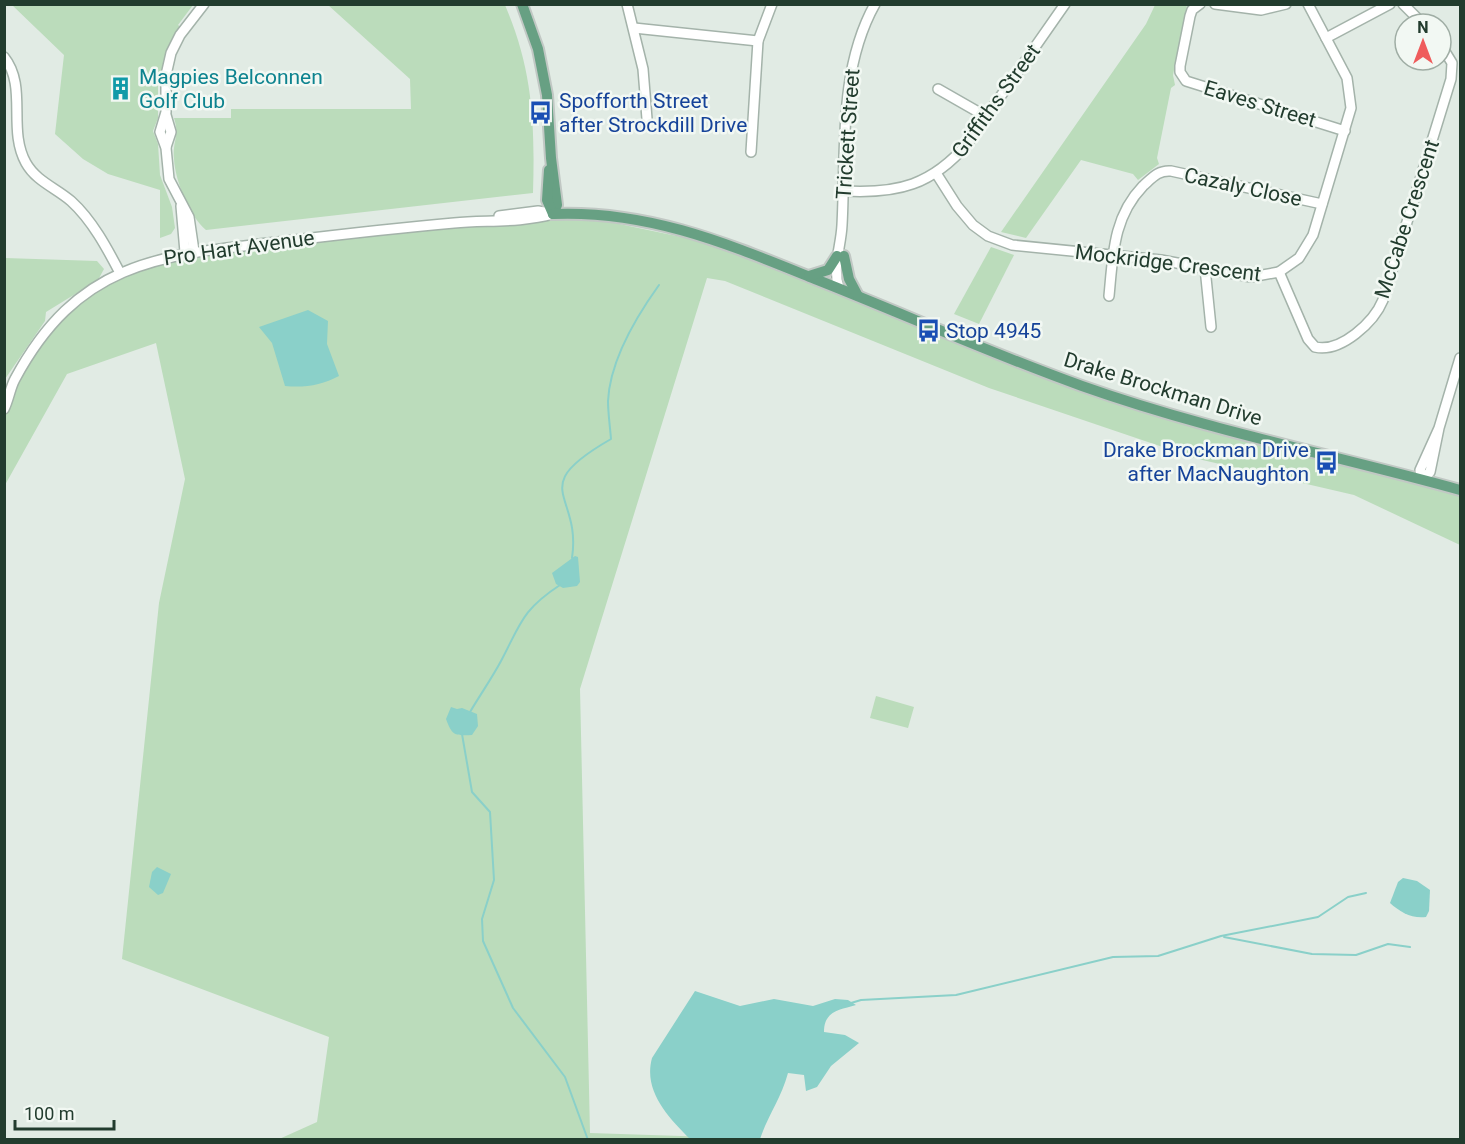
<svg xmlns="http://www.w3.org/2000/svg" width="1465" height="1144" font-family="Roboto,sans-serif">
<rect width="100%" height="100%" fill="#e1ebe4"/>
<g fill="#bbdcbb">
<polygon points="12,5 193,5 178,25 182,28 161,80 158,79 158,118 153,131 158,144 160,175 172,207 175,228 171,234 160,238 160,190 108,174 83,159 55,134 64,55"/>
<path d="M328 5H505C533 70 535 124 533 193L206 230C190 217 175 181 174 159 172 142 180 136 174 118H231V109H411L410 79Z"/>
<polygon points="1155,5 1187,5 1173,75 1175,85 1171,88 1157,158 1159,164 1138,180 1133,174 1081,160 1026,238 1001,232 1146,24"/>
<polygon points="536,218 605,221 710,243 1081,386 1460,490 1460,545 1354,495 1198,459 989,388 725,281 707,278 580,689 590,1133 772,1139 277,1140 317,1122 329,1037 122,959 159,603 185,479 156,343 67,374 5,485 5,409 14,381 63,314 120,273 185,252"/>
<polygon points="991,247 1014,255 979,324 954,314"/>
<polygon points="5,258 97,261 104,269 98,280 46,312 45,321 5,379"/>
<polygon points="876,696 914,707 908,728 870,718"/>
</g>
<g fill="#8ad0c9">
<path d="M308 310 328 321 327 344 339 376C322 385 305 388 285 386L272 343 259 327Z"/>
<polygon points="575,556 578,557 580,582 577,586 563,588 556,584 552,573"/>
<path d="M451 707 457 709 462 708 477 714 478 726 472 735C454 736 452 735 446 719Z"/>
<polygon points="157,867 171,874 163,893 158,895 149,887 152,872"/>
<path d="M1403 878 1417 881 1430 890 1429 911 1426 917C1412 919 1400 912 1390 903L1398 882Z"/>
<path d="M695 991 740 1006 774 999 813 1006 835 999 848 1000 856 1005C839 1010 824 1011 824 1032L845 1035 859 1043 831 1066 817 1087 806 1091 804 1075 788 1073C781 1099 768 1115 760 1139H690C668 1117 643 1091 652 1058Z"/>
</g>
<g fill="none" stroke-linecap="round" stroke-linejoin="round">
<g stroke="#8ad0c9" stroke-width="2">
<path d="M572 558C582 492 524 489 611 439 610 426 608 413 608 401 610 360 636 317 659 285"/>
<path d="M470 712C480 695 492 678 501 661 521 623 522 610 560 585"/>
<polyline points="462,734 472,792 490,812 494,880 482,919 483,941 513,1008 565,1077 588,1140"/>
<polyline points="1224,937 1312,954 1356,955 1388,944 1410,947"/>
<polyline points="851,1003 861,1000 956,995 1113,957 1158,956 1221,936 1318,917 1348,897 1366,893"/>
</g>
<defs>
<g id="minor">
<polyline points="627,4 643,69 647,119"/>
<polyline points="1200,4 1192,10 1190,16 1180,66 1180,72 1186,81 1345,131"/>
<polyline points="1215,4 1261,10 1286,4"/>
<polyline points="1403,4 1423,24"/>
<polyline points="634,28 758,41"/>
<polyline points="1326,38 1390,4"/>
<path d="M4 57C28 87 7 129 26 163 36 181 56 188 71 201 92 220 107 248 120 273"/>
<polyline points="938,89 987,117"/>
<polyline points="166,147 171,132 166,115"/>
<polyline points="751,152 758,41 772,4"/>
<polyline points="936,173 957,206 973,225 988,236 1012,245 1161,260 1251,277 1279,272 1299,258 1313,235 1351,108 1347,78 1308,4"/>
<path d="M844 191C898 194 932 185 968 143L1065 4"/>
<polyline points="181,206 185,252"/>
<polyline points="499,216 538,211 550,213"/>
<polyline points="194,251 189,217 169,179 166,148 160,132 166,112 166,75 171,53 180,35 204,4"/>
<polyline points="1205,268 1211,327"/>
<path d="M1279 272 1308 339 1315 347C1341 353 1374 322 1383 300L1451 79 1452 63 1441 45"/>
<path d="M839 288C832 267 841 247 842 225 846 152 838 70 875 4"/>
<path d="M1109 296C1113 255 1113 217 1143 186 1152 178 1158 170 1171 171L1322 204"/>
<path d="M4 409C9 399 10 388 15 379 78 262 158 255 278 242 336 235 395 228 454 223 487 220 520 223 553 214"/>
<polyline points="1439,428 1420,470 1422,479 1430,472 1439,428 1460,358"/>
</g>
<g id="major">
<polyline points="522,4 538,49 547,95 551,158 557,205 553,214"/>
<polyline points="549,170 547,200 553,214"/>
<path d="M553 214C649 210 728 244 815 279 904 314 992 354 1082 386 1206 430 1334 455 1460 490"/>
<polyline points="844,256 849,279 858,296"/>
<polyline points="809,276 828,270 837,256"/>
</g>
</defs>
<use href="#minor" stroke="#a4b3aa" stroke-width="12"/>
<use href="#major" stroke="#c1c8c4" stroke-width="14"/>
<use href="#minor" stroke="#fff" stroke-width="9"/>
<use href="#major" stroke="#67a083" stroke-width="10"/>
</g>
<defs>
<symbol id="building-bare" viewBox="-9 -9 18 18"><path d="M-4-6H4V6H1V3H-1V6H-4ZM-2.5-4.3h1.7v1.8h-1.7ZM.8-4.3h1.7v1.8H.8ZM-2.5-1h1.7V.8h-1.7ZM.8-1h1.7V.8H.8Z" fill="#0f9aa8" stroke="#f2f8f3" stroke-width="2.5" paint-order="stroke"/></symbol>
<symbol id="bus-bare" viewBox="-9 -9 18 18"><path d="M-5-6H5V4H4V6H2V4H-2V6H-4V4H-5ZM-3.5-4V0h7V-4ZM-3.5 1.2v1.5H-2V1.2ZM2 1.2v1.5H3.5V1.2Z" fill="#1a4fb4" stroke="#f2f8f3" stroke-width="2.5" paint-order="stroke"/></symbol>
</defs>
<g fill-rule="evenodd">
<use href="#building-bare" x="104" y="72" width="33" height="33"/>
<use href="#bus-bare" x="524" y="96" width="33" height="33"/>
<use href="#bus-bare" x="912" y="314" width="33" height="33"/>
<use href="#bus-bare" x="1310" y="446" width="33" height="33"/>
</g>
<g text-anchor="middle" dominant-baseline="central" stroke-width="5" stroke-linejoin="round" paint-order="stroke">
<g font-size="21" fill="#0d838f" stroke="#f2f8f3" text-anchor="start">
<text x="139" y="77">Magpies Belconnen<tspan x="139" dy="24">Golf Club</tspan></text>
</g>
<g font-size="21" fill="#164399" stroke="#f2f8f3" text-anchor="start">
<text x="559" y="101">Spofforth Street<tspan x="559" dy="24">after Strockdill Drive</tspan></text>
<text x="946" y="331">Stop 4945</text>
<text x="1309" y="450" text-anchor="end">Drake Brockman Drive<tspan x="1309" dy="24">after MacNaughton</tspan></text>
</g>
<g font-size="21" fill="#223c2e" stroke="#f2f8f3">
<text transform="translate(996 101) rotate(-54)">Griffiths Street</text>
<text transform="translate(1260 104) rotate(17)">Eaves Street</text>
<text transform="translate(848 134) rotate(-86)">Trickett Street</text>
<text transform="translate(1243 187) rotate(12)">Cazaly Close</text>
<text transform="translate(1407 219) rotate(-72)">McCabe Crescent</text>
<text transform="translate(239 248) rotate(-8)">Pro Hart Avenue</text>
<text transform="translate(1168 263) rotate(7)">Mockridge Crescent</text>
<text transform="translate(1163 389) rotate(17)">Drake Brockman Drive</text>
</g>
</g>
<rect width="1465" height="1144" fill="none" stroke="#223c2e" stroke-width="12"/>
<g transform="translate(1423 42)"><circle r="28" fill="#f2f8f3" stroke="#9fada4" stroke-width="1.5"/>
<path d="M0-4.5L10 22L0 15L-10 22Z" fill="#ef5c5c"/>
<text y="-9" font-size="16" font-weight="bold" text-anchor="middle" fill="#223c2e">N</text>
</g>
<path d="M15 1120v9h99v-9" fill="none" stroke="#223c2e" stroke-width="3"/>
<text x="24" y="1120" font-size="18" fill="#223c2e" stroke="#f2f8f3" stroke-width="4.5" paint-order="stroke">100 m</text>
</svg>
